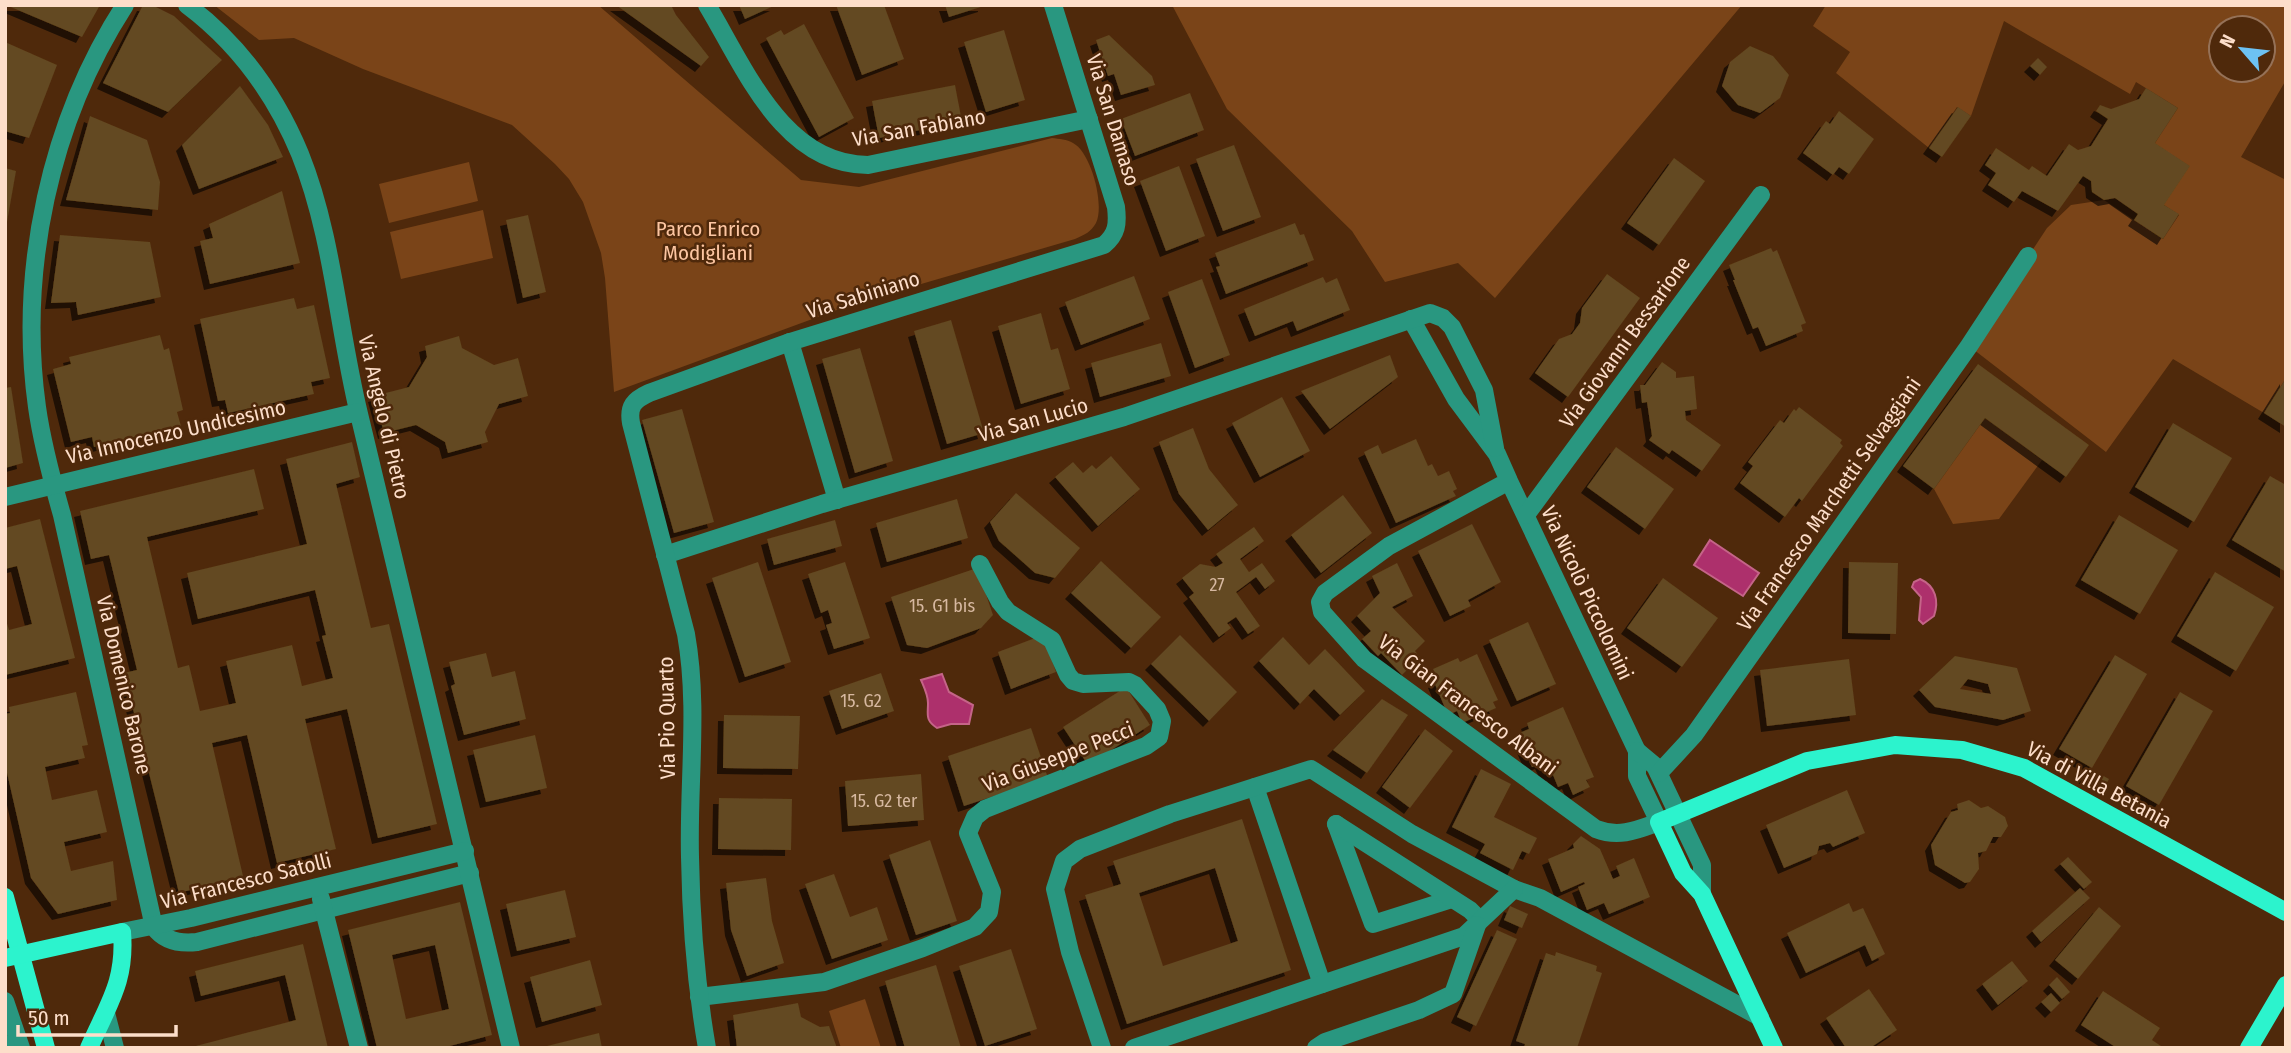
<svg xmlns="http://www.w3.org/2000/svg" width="2291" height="1053" font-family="'Fira Sans Condensed',sans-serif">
<defs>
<filter id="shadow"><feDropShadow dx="-6" dy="6" stdDeviation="0" flood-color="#0009"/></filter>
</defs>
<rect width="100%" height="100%" fill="#4f290b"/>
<g fill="#7a4418" fill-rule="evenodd">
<path d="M214 5H598L801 180 859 187 1052 138C1059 139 1067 139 1073 143 1091 152 1105 205 1096 223 1091 232 1084 235 1075 239L856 303 614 392 605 278 601 253 583 202 569 179 555 164 512 125 363 69 294 38 259 40Z"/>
<polygon points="1172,5 1742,5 1495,298 1458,263 1385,282 1352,231 1227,109"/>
<path d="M1826 5H2286V80L2241 157 2286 180V378L2264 413 2173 359 2106 452 1969 346 2047 228 2071 205 2104 200 2163 239 2179 215 2164 205 2155 143 2178 108 2136 82 2130 94 2004 21 1971 116 1957 107 1929 148 1836 73 1850 52 1813 26ZM2221 28H2263V70H2221Z"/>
<polygon points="469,162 478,201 389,223 379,184"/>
<polygon points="483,210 493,258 401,279 390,232"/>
<polygon points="1985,418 2042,460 1999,519 1953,524 1934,489"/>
<polygon points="865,999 881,1048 841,1048 829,1011"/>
</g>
<g fill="#ad306c" stroke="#c56488" stroke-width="2">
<polygon points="1710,540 1759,573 1743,596 1694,565"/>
<path d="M1920 579C1936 586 1939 601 1934 616L1923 624 1919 620 1921 597 1912 587 1914 582Z"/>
<path d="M942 674 949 692 973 705 969 724H951L937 728C925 720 928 715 928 703 928 695 924 687 921 680Z"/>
</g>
<g fill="#634820" fill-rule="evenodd" filter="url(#shadow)">
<polygon points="6,5 100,5 82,37"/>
<polygon points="143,5 152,5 174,16 222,60 168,112 103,83"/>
<polygon points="616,5 671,5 676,15 709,57 701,66"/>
<polygon points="739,5 776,5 745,19"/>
<polygon points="836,5 884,5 904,59 862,75"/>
<polygon points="945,5 984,5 984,6 949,17"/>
<polygon points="804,24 854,118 819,137 766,38 781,30 784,35"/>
<polygon points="1004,30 1025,100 986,112 964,42"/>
<polygon points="1109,35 1152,76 1155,85 1121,95 1114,74 1108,76 1096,40"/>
<polygon points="5,42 57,65 29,138 5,131"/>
<polygon points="1750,46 1773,56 1789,75 1780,98 1760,113 1738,105 1722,86 1730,62"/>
<polygon points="2038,58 2047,67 2040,75 2030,66"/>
<polygon points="955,85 962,122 879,138 872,101"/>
<polygon points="240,86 268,125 283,157 199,189 182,145"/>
<polygon points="2146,88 2178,108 2155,143 2190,166 2164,205 2179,214 2163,239 2134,220 2138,214 2115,198 2104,200 2092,192 2091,181 2083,176 2058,211 2022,191 2014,202 1988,185 1996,173 1985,165 1996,148 2029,170 2032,166 2047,176 2069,144 2078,150 2091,146 2108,119 2096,111 2100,105 2111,109 2139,99"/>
<polygon points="1190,93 1204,130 1135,156 1121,119"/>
<polygon points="1958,107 1971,116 1942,157 1929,148"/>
<polygon points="1839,111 1874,139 1849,174 1839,167 1833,175 1803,153 1826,121 1830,124"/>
<polygon points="90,116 147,140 160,182 158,210 66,200"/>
<polygon points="1234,145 1261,217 1223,231 1196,159"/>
<polygon points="1674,158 1705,181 1659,245 1627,223"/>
<polygon points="1179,166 1205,236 1166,251 1140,181"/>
<polygon points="5,168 16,171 7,222 5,222"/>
<polygon points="282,191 300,263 210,284 200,241 213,238 209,224"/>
<polygon points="528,215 546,292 523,298 506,220"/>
<polygon points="1295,223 1300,235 1304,234 1314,260 1226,294 1216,267 1220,266 1215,253"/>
<polygon points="60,235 150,242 161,297 78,315 76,302 51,303"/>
<polygon points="1771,248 1773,252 1777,250 1806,323 1801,325 1803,331 1766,346 1758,327 1753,329 1733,280 1735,280 1729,265"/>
<polygon points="1607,274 1640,298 1568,397 1535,373 1559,339 1572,334 1580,323 1582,308"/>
<polygon points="1134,276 1150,319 1081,345 1065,302"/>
<polygon points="1323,277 1326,283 1337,278 1350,310 1297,331 1293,321 1255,336 1244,309"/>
<polygon points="1202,279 1230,355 1195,368 1168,292"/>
<polygon points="294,298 297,309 314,305 330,378 311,382 314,394 228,413 225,400 218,401 200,319"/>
<polygon points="1041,313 1051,350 1058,348 1070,389 1021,404 998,326"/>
<polygon points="951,320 984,433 947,444 914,331"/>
<polygon points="160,335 164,350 169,348 183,410 177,412 181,426 94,447 92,437 71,442 53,369 71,364 69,357"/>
<polygon points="459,336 462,348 494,365 518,358 528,396 499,404 485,432 488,442 448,453 445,442 416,425 384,433 374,396 409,387 427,357 425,346"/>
<polygon points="1161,343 1171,376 1100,397 1091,363"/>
<polygon points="860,348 893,461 855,473 822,359"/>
<polygon points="1390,355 1398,377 1330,429 1301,391"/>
<polygon points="1662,362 1676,372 1676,378 1694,376 1697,409 1685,411 1686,420 1721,445 1702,471 1672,450 1669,454 1649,440 1652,436 1647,402 1642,403 1640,385 1645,385"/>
<polygon points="1978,364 2089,445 2066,477 1985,418 1934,489 1903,466"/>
<polygon points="2286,378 2286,427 2264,413"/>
<polygon points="11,387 23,463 5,468 5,388"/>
<polygon points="1282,397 1310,451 1260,477 1232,423"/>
<polygon points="1799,407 1842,440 1840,443 1843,446 1802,501 1799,498 1785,517 1740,483 1753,466 1748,462 1780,420 1784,423 1794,409 1796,411"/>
<polygon points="682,409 714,522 674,533 642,420"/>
<polygon points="2173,423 2232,458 2194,522 2135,487"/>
<polygon points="1193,428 1209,469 1238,505 1208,530 1179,494 1159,442"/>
<polygon points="1416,439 1428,466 1432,464 1438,476 1449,471 1457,489 1453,491 1456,496 1396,523 1364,452 1378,445 1382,454"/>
<polygon points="352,442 360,477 336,484 371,628 389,624 437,824 378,838 347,709 305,719 336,849 277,863 247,735 212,743 243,876 179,893 124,673 137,670 109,555 91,559 80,511 254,469 264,509 147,537 178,668 189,665 200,711 236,703 226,661 292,645 302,686 333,678 322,636 326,635 315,590 198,619 187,573 307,544 286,459"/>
<polygon points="1616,447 1674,489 1645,529 1587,487"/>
<polygon points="1111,456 1140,489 1098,526 1055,477 1073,462 1083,473 1092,465 1096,469"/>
<polygon points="2270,476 2286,485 2286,572 2232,540"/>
<polygon points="1016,493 1080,548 1055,578 1035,573 999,541 990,522"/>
<polygon points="1343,495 1372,533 1321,573 1291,535"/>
<polygon points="957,499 968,538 887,562 876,523"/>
<polygon points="2119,515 2178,550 2140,614 2081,580"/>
<polygon points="40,519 75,658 5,675 5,617 9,630 32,624 17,566 5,569 5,528"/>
<polygon points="835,520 842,546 774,565 767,539"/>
<polygon points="1472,524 1501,582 1468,600 1471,606 1450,616 1418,551"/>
<polygon points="1254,527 1264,541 1240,559 1249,572 1262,563 1275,581 1265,589 1256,577 1236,592 1260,626 1248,634 1236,617 1227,623 1231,628 1219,637 1189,597 1194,593 1182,578 1200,564 1216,567 1223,563 1216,554"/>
<polygon points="1101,561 1161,617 1131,648 1071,593"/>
<polygon points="758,562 791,662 745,677 712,578"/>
<polygon points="845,562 870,638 834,649 826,625 832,623 828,610 821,613 808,574"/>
<polygon points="1849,562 1898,563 1896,634 1848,633"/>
<polygon points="1397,563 1413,596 1392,607 1425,641 1415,651 1420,657 1402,675 1381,653 1378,656 1362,639 1371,631 1357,616 1380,593 1372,576"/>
<polygon points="977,568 993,615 981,628 927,648 907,645 891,597"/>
<polygon points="2215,572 2274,607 2236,671 2177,636"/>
<polygon points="1663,578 1718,618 1682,667 1627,628"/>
<polygon points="1528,622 1556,684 1517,701 1489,640"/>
<polygon points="1043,635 1056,672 1011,689 998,652"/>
<polygon points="1180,635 1237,692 1209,721 1151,664"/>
<polygon points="1283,637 1309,665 1325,649 1365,691 1340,715 1314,689 1300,704 1259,661"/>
<polygon points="486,653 492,677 515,671 526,719 464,735 451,686 455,684 449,662"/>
<polygon points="1477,654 1498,700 1493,702 1496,708 1462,723 1457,711 1448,715 1434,682 1438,680 1433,669 1458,658 1460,662"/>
<polygon points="2115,655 2147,674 2092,768 2059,749"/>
<path d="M1955 656 2017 668 2031 711 2003 720 1935 707 1919 690ZM1968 679 1988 684 1991 694 1960 689Z"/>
<polygon points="1849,659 1856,715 1767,726 1760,670"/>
<polygon points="881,673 894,711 842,729 829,691"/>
<polygon points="1126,687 1150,725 1088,765 1063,727"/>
<polygon points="76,692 88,745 82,746 85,758 45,767 52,800 97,790 107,832 64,842 71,871 113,861 117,900 58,914 31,878 5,764 5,714 10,713 9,707"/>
<polygon points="2180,692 2213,711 2159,805 2126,786"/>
<polygon points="1382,699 1408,715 1367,773 1333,750"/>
<polygon points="1563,707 1594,777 1586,780 1590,787 1573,795 1568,783 1558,787 1553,775 1548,777 1541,763 1532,767 1517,734 1529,729 1527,723"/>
<polygon points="724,715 800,716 798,769 723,768"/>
<polygon points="1031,728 1048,778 964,806 948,756"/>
<polygon points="1425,729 1453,751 1410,808 1382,787"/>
<polygon points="535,735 547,788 486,802 473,750"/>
<polygon points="2089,768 2109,779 2104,788 2084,777"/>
<polygon points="1481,769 1511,784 1494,817 1537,838 1529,854 1522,851 1513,870 1480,853 1485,844 1452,827"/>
<polygon points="921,774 924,820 848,826 845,781"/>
<polygon points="1847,790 1865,833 1833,847 1830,843 1819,846 1817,854 1784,868 1766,825"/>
<polygon points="719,798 792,799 791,850 718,849"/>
<polygon points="1969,800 1981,808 1988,806 2005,817 2008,826 2001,837 1993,837 1986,851 1978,853 1979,869 1970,882 1965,883 1935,865 1931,845 1951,812 1958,810 1957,804"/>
<path d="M1242 819 1291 970 1127 1024 1085 895 1121 884 1113 861ZM1215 868 1238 941 1163 966 1139 893Z"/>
<polygon points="1581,836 1600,849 1613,879 1620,876 1616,866 1634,858 1650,897 1609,914 1604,903 1587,910 1578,887 1585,884 1584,882 1561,892 1548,859 1574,848 1573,844"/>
<polygon points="930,840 957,921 916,935 889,855"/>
<polygon points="2068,857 2092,882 2084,889 2060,864"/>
<polygon points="834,874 850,917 877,907 888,940 832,959 805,884"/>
<polygon points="766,878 772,921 784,963 747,976 731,930 726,883"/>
<polygon points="2080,888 2090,898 2041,942 2032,931"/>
<polygon points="565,890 576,937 517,951 506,904"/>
<path d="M460 902 492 1035 442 1048H377L348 930ZM435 945 449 1009 406 1019 392 955Z"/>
<polygon points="1849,903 1853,912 1863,908 1885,954 1872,961 1865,945 1806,973 1787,933"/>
<polygon points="1510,906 1528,914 1522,928 1504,920"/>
<polygon points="2099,907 2121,926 2078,979 2055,960"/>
<polygon points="1497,930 1517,939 1476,1026 1457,1017"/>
<polygon points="303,944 328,1048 188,1048 296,1020 285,975 201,996 195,971"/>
<polygon points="1011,949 1037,1029 985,1046 959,966"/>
<polygon points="1556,952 1597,966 1596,971 1602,973 1577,1048 1524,1048 1525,1044 1516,1041 1546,953 1555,956"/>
<polygon points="590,960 602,1005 542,1022 530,977"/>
<polygon points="2012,961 2028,981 1998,1005 1982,984"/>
<polygon points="936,965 961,1048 905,1048 885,981"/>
<polygon points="2057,977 2070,992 2062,999 2049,985"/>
<polygon points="1869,989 1897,1030 1870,1048 1846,1048 1826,1018"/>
<polygon points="2103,991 2160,1028 2152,1040 2164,1048 2117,1048 2081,1025"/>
<polygon points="2051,993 2060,1003 2051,1012 2041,1002"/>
<polygon points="798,1003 801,1017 820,1027 829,1026 837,1048 737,1048 733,1015"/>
<polygon points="599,1033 602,1048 543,1048 543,1047"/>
</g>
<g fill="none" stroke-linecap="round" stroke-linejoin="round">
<g stroke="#299780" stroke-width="18">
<path d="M125 5C50 121 18 270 37 407 42 443 52 480 62 515L154 927C164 941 180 944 197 942L470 873"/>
<path d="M187 5C239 44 275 94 300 154 333 236 338 328 359 414 410 625 462 836 511 1048"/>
<path d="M707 5C745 68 783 165 868 165L1089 119"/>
<path d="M1411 319 1456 399 1497 454 1509 481 1637 751V776L1659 822C1637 830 1619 838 1596 829L1364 659 1322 612 1320 602 1325 593 1389 546 1509 481"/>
<polyline points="790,342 837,500"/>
<polyline points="5,497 358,412"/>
<polyline points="1526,515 1761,195"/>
<polyline points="665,555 822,504 1124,417 1430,313 1443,318 1452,327 1484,390 1495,448"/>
<polyline points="1637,751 1655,766 1702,865 1702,894"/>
<polyline points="1659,773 1694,735 1969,346 2028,256"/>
<polyline points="1255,787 1322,984"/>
<polyline points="1336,824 1373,924 1452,899"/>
<polyline points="1336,824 1470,910 1479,919"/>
<polyline points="321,899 359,1048"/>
<polyline points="122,932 191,918 465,851"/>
<polyline points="699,997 824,982 923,948 975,927 989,912 992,892 968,833 975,817 985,809 1146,746 1159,737 1162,721 1157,709 1135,685 1129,682 1083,684 1073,681 1068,675 1052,640 1008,612 1000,602 980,564"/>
<polyline points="5,1001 21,1048"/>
<polyline points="106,1013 115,1048"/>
<polyline points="5,1044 6,1048"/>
<path d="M707 1048C696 985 691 920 690 857 688 783 699 706 686 634L631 423C628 406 634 400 649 393L790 342 1104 245C1117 234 1118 224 1116 207L1053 5"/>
<polyline points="1102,1048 1070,952 1055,889 1064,861 1080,849 1170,814 1311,769 1412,834 1514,889 1540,898 1760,1017"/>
<polyline points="1134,1048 1464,936 1514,889"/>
<polyline points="1316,1048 1325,1042 1419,1010 1453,994 1477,925"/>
</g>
<g stroke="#2cf3cd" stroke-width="18">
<polyline points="5,897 46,1048"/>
<path d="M5 958 122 932C126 982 108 1004 89 1048"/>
<polyline points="1774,1048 1702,894 1683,873 1659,822 1807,761 1895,745 1962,750 2024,768 2286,912"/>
<polyline points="2249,1048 2286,985"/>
</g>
</g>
<g text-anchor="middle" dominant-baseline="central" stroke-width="5" stroke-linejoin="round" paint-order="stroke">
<g font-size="18" fill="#d6b8a0">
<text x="1217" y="585">27</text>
<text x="942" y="606">15. G1 bis</text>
<text x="861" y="701">15. G2</text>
<text x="884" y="801">15. G2 ter</text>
</g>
<g font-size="21" fill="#fddeca" stroke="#4f290b">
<text transform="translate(1113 120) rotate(73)">Via San Damaso</text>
<text transform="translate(919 128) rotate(-10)">Via San Fabiano</text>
<text transform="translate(863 295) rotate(-17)">Via Sabiniano</text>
<text transform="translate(1625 342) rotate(-54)">Via Giovanni Bessarione</text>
<text transform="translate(384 417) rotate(77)">Via Angelo di Pietro</text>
<text transform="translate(1033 420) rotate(-16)">Via San Lucio</text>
<text transform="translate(176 432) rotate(-13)">Via Innocenzo Undicesimo</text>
<text transform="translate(1829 504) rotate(-55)">Via Francesco Marchetti Selvaggiani</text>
<text transform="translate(1587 593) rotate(65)">Via Nicolò Piccolomini</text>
<text transform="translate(124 685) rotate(77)">Via Domenico Barone</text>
<text transform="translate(1468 705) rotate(37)">Via Gian Francesco Albani</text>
<text transform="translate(667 718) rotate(-91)">Via Pio Quarto</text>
<text transform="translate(1058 757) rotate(-21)">Via Giuseppe Pecci</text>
<text transform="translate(2099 785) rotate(28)">Via di Villa Betania</text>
<text transform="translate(246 881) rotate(-14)">Via Francesco Satolli</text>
</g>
<g font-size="21" fill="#fcc5a1" stroke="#4f290b">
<text x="708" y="229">Parco Enrico<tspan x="708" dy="24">Modigliani</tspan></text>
</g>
</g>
<rect width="2291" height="1053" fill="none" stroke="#fddeca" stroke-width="14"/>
<g transform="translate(2242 49) rotate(298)"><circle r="33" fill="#4f290b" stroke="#957157" stroke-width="2"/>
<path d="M0-5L12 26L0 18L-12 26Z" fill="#6dc2f3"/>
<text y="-10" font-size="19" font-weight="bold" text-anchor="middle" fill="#fddeca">N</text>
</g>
<path d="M18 1025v10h158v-10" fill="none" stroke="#fddeca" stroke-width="3.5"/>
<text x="28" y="1025" font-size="21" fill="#fddeca" stroke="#4f290b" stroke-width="5" paint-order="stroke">50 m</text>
</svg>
